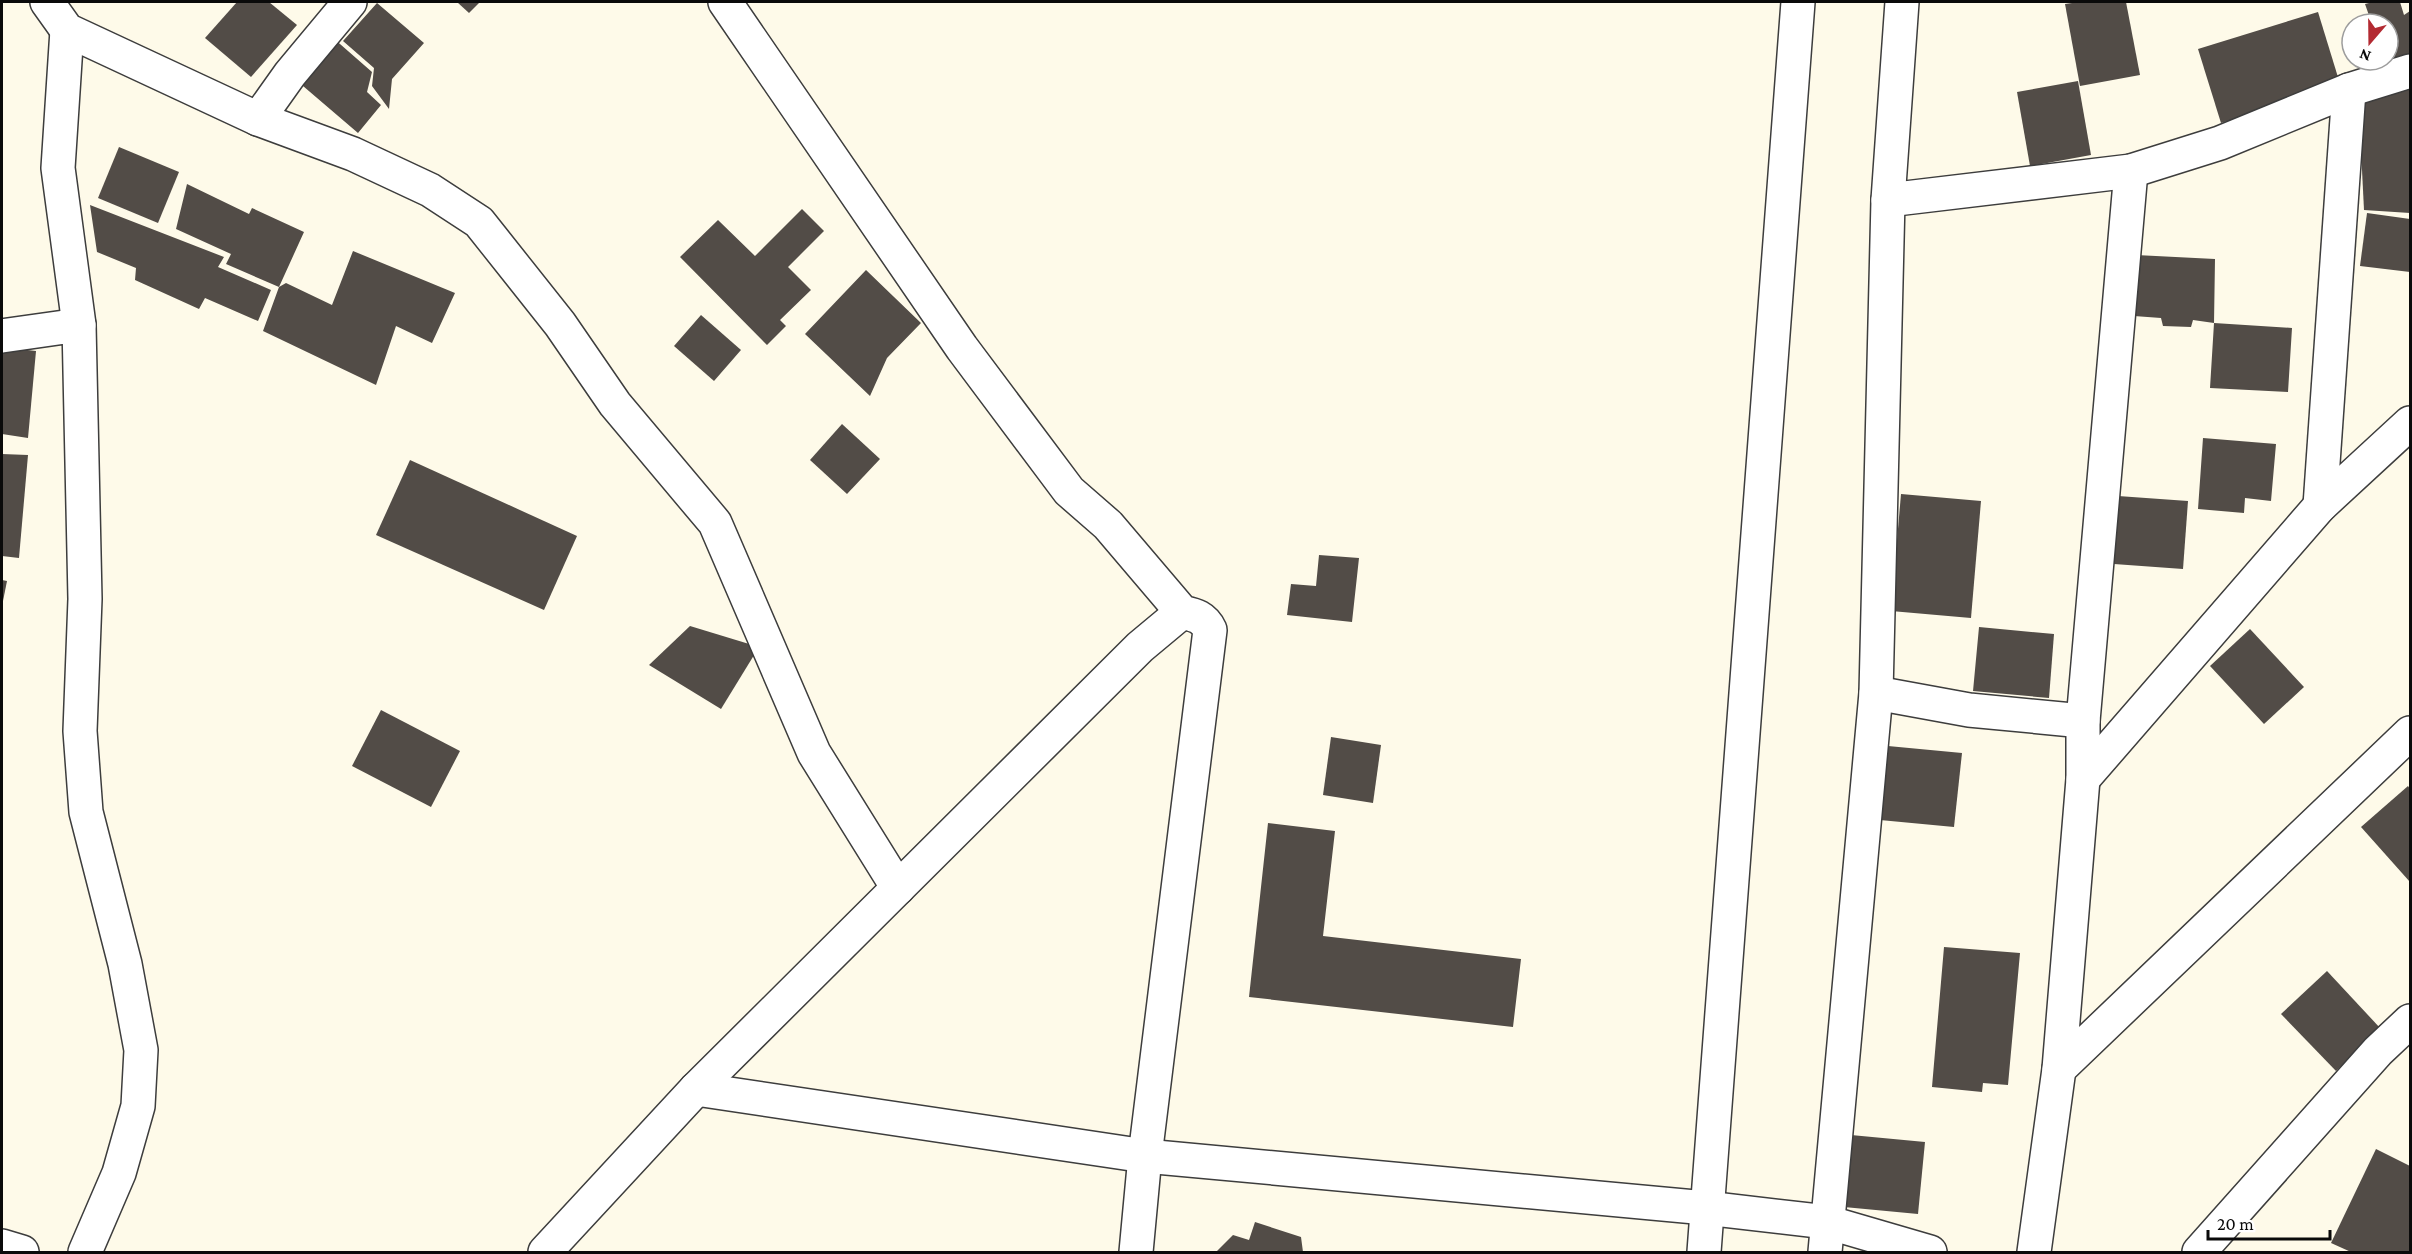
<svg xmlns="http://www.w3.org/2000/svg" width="2412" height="1254" font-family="'Crimson Pro',serif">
<rect width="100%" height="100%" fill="#fefae9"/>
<g fill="#524c47">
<polygon points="237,2 269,2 297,25 251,77 205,38"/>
<polygon points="457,2 480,2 469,13"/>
<polygon points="2079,2 2126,2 2140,75 2080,86 2065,4"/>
<polygon points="2373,2 2400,2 2404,15 2410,11 2410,70 2389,77 2383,60 2388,60 2388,24 2372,24 2365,4"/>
<polygon points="377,3 424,43 392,79 389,109 372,86 374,68 343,41"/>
<polygon points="2318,12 2341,87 2221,123 2198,49"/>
<polygon points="332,37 372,72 367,92 381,105 358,133 296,80"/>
<polygon points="2078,81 2091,155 2030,166 2017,92"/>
<polygon points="2358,90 2410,90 2410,213 2364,210"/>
<polygon points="119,147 179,172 158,223 98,198"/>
<polygon points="187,184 249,214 252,208 304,232 279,287 226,264 231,254 176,229"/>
<polygon points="90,205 224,257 218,267 271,290 258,321 205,298 199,309 135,280 136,268 97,252"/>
<polygon points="802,209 824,231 788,267 811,290 780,320 786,326 767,345 680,257 718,220 755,256"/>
<polygon points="2367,213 2410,219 2410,272 2360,266"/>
<polygon points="353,251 455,293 432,343 396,326 376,385 263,331 279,287 286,283 332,305"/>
<polygon points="2136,255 2215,259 2214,323 2292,328 2288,392 2210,388 2214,323 2193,320 2191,327 2163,326 2161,318 2134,316"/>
<polygon points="866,270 921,323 887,358 870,396 805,334"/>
<polygon points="701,315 741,350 714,381 674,346"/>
<polygon points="2,347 36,351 28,438 2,434"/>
<polygon points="842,424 880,459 847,494 810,460"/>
<polygon points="2203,438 2276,444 2271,501 2245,498 2244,513 2198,509"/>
<polygon points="2,454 28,455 19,558 2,556"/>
<polygon points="410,460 577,536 544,610 376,535"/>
<polygon points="1901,494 1981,501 1971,618 1891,611"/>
<polygon points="2118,496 2188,501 2183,569 2114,564"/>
<polygon points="1319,555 1359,558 1352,622 1287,615 1291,584 1316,586"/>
<polygon points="2,580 7,581 3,601 2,601"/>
<polygon points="690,626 759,647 721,709 649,665"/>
<polygon points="1979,627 2054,634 2049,698 1973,691"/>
<polygon points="2250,629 2304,687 2264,724 2210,666"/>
<polygon points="381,710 460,751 431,807 352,766"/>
<polygon points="1331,737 1381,745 1373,803 1323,795"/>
<polygon points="1888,746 1962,753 1954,827 1880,820"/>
<polygon points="2408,786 2410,789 2410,882 2361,827"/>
<polygon points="1268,823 1335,831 1323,936 1521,959 1513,1027 1249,997"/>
<polygon points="1944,947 2020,953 2008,1085 1983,1083 1982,1092 1932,1087"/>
<polygon points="2327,971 2381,1029 2336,1071 2281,1014"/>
<polygon points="1851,1135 1925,1142 1918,1214 1844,1207"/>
<polygon points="2376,1149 2410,1166 2410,1252 2351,1252 2331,1243"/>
<polygon points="1255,1222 1301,1237 1303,1252 1216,1252 1233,1235 1249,1240"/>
</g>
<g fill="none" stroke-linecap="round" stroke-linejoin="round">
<defs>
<g id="minor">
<polyline points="47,2 67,30 258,119 353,154 430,190 479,222 560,324 615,404 715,523 814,753 898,888"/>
<path d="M725 2 962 348 1069 491 1108 525 1182 612C1195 615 1204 617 1210 630L1145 1156 1136 1252"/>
<polyline points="67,30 58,168 79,325"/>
<polyline points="258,119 290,74 350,2"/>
<polyline points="1888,200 2131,171 2220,143 2349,90 2410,71"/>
<polyline points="2,336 79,325 85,599 80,731 86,812 125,964 141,1050 138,1106 119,1173 85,1252"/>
<polyline points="2320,506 2349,90"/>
<polyline points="1876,693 1969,710 2083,721"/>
<polyline points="2083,779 2320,506 2410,423"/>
<polyline points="2059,1069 2410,733"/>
<polyline points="696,1089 1145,1156 1706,1208 1827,1222 1930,1252"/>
<polyline points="2,1246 22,1252"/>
<polyline points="545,1252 696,1089 1140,647 1182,612"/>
<polyline points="1704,1252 1798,2"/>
<polyline points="1825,1252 1876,693 1888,200 1902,2"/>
<polyline points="2034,1252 2059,1069 2083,779 2083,721 2131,171"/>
<polyline points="2199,1252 2378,1051 2410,1021"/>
</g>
</defs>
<use href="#minor" stroke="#3d3d3d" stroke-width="36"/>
<use href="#minor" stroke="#fff" stroke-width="33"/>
</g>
<rect width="2412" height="1254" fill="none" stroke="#0a0a0a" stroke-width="6"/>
<g transform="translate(2370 42) rotate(200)"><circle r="28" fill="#ffffff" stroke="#9d9d9d" stroke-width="1.5"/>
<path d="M0-4.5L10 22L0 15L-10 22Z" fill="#b32a32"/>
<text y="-9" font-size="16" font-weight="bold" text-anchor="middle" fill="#0a0a0a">N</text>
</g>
<path d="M2208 1230v9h122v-9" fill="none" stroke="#0a0a0a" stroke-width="3"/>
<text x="2217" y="1230" font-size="18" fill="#0a0a0a" stroke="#ffffff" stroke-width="4.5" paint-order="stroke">20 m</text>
</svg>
